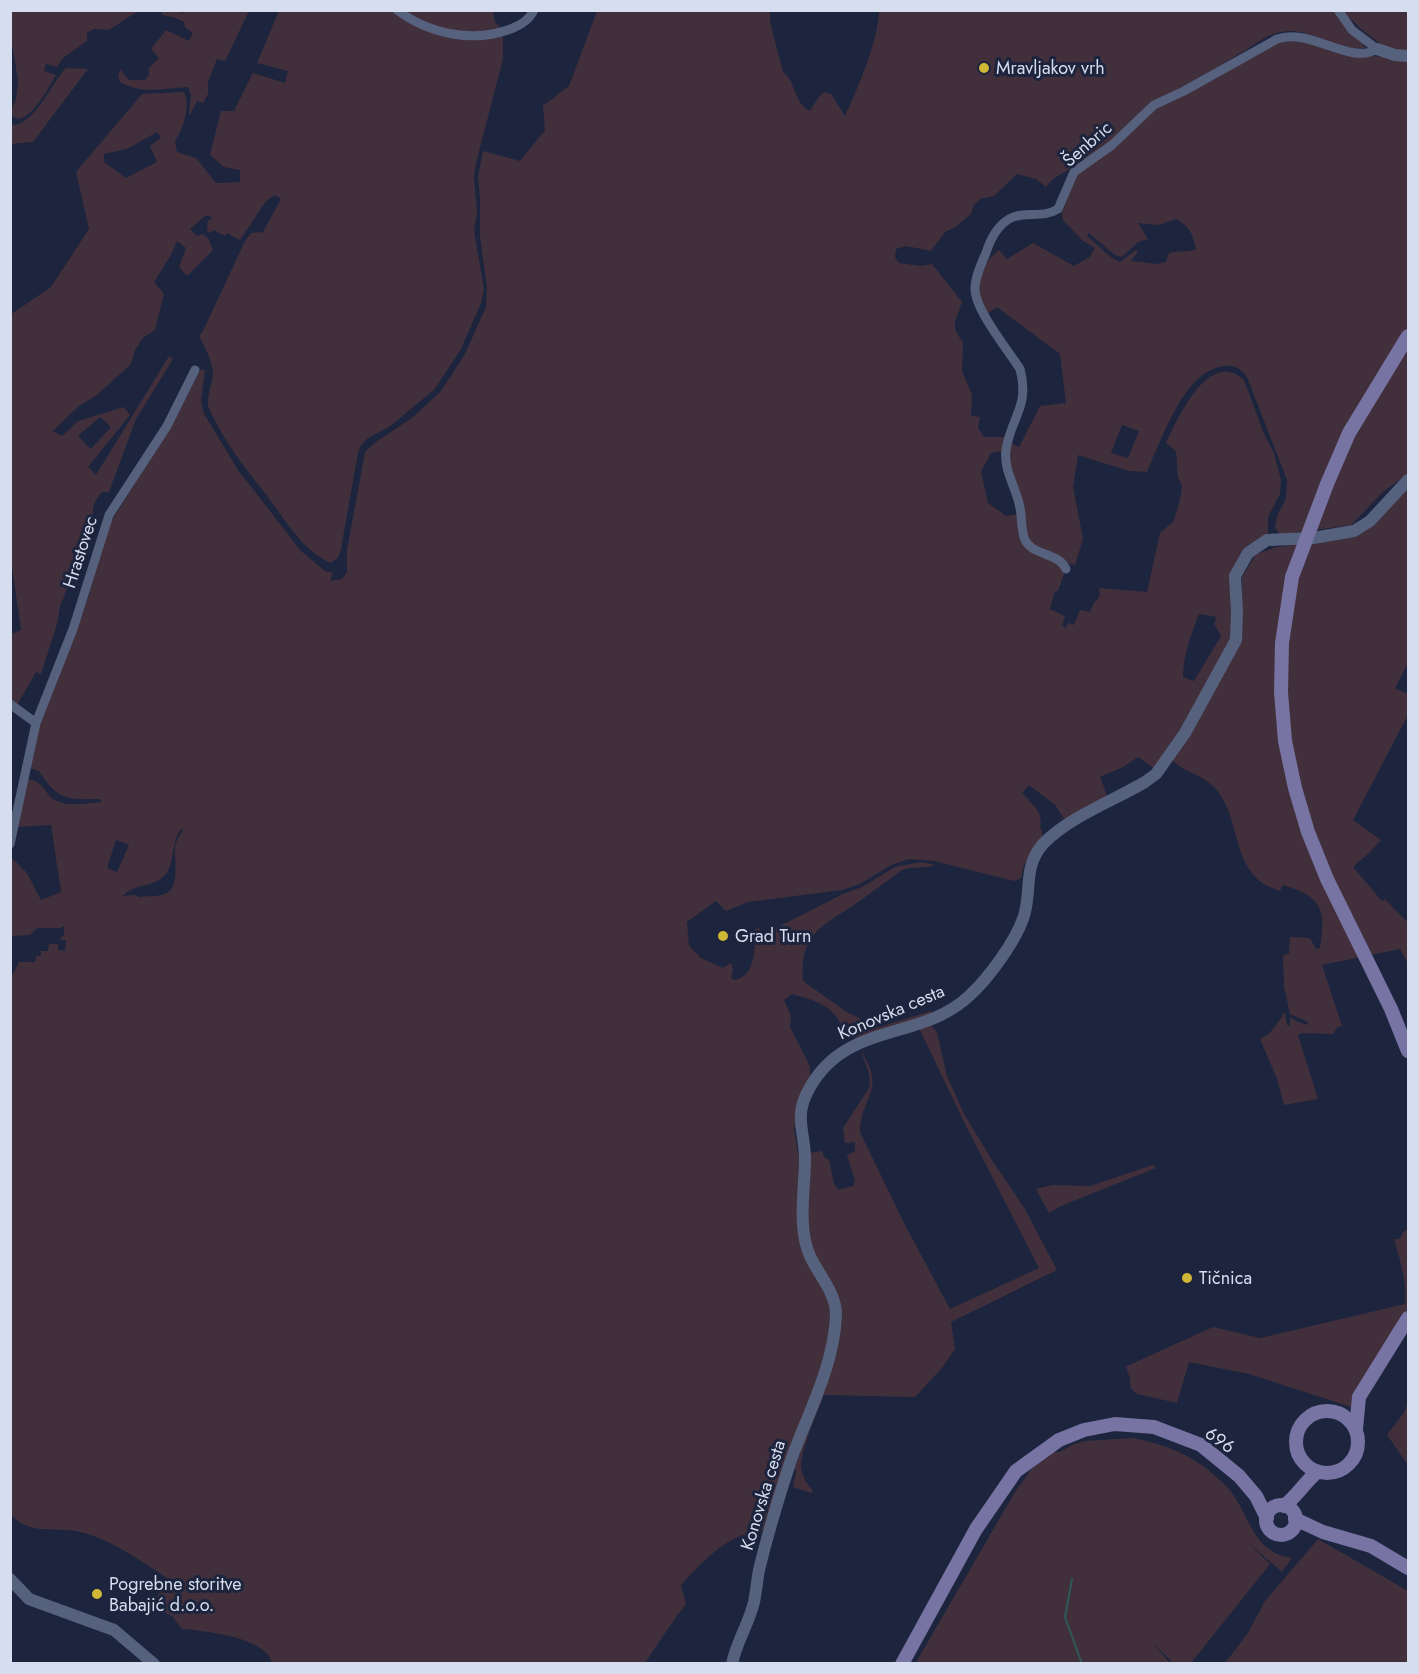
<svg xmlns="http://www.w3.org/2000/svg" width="1419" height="1674" font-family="Jost,sans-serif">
<rect width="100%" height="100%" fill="#1c243e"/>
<g fill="#41303b" fill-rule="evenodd">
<path d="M10 11 11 10 138 11 109 30 94 29 87 33V41L63 58 57 67 46 64 44 71 56 75C50 86 34 114 22 118 17 120 16 118 12 116L11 111 16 99 18 80 11 38Z"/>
<path d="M185 11H249L225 61 217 59 208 82V94L203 103 197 101 190 115 189 113 191 95 188 87C163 88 143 95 120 82L118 77 120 69 129 80H145L149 75V68L159 58 151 49 166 30 189 41 193 33 185 27 184 22 173 17 162 15V11H176L184 13Z"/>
<path d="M279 11H392C414 28 447 41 476 40 485 39 494 36 503 33V59L476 163 474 178 477 212 474 230 484 289 481 303 461 349 434 390 389 427 368 438 361 445 358 453 341 549 338 558 330 563C298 547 283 515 261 488 240 462 221 436 208 406 207 394 213 383 213 372 212 361 204 345 199 336L203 331 245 241 251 233 263 232 281 199 275 195 266 201 240 240 227 233 225 236 214 230 209 233 207 230 208 221 212 219 210 216H205L190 229 197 236 202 234 208 238 213 250 187 276 179 267 186 248 177 241 171 255 154 282 164 294 155 330 143 338 135 350 131 364 97 395 79 406 53 431 62 436 78 421 124 407 130 415 88 467 96 475 169 356 173 359 136 419 109 492H102C93 502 91 510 95 522L90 535 81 540 77 550 79 560 60 606 57 624 41 674 36 672 17 705 10 701 11 634 21 630 10 552V315L51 287 89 229 76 172 142 94 184 92C191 106 183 129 175 141L177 152 196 158 216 183 240 182V170L224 167 210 155 221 111H234L253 73 285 83 288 71 257 63ZM157 132 161 138 150 146 157 162 126 178 104 162V154L127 149ZM100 417 111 427 91 449 78 436Z"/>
<polygon points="401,11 493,11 495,22 502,29 466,34 417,21"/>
<path d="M597 11H770V22L783 72C796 81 794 104 810 111L818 98 824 92 831 94 845 116C858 88 878 41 879 11H1334L1366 48C1337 53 1310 26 1281 32 1267 34 1253 46 1241 53 1175 91 1118 141 1053 179L1046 187 1036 179 1017 174 994 196 980 199 973 206 971 214 955 227 945 232 931 251 906 246 896 249 895 257 899 263 921 266 932 264 962 302C956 322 949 324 963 342L962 371 972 395 971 416 980 417 978 428 984 437H1007L1004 451 991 453 981 472 988 503 1006 516 1020 514 1022 538 1063 567 1064 574 1058 591H1055L1050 609 1065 616 1062 626 1066 628 1068 623 1074 625 1080 610 1090 612 1094 602 1097 600 1100 595 1099 588 1147 592 1160 533 1174 521 1180 499 1182 486 1178 477 1176 451 1166 443C1178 417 1209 348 1244 380L1264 434 1274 453 1281 480 1280 494 1268 517V535L1262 536 1243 554 1231 573 1239 643 1155 769 1138 757 1123 767 1100 777 1108 798 1066 822 1055 805 1029 785 1022 793C1032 804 1044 812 1040 828L1042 830V838L1024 865 1021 878 1014 881 934 861 909 859 891 865 860 884 842 890 748 902 726 911 716 901 687 922 689 946 701 958 723 968 731 963 733 970 731 978 734 980C756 977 755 947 755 929L759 928 763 935 774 931V929L843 894 862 887 895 867 921 862 936 865C925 869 913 866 902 870 887 881 872 892 857 903 823 926 799 933 803 981L848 1013 860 1018 870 1030 931 1011 933 1015 861 1038H854L850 1026 840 1023C831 1004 812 1000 792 994L784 1000 791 1016 790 1027 809 1064 811 1077 798 1111 794 1129 798 1153 803 1163 799 1215 825 1284 832 1312 826 1358 765 1527C754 1543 748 1531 736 1538 713 1549 698 1567 681 1585L686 1604 676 1617 645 1663H272C266 1637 205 1631 182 1629L172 1616 152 1607 167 1578C139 1560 110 1538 76 1531 51 1527 31 1535 11 1515V978L19 962H35L36 956H41V951H48L49 944H58V950L65 951 66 940H60L64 934V926L60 928H37L30 935 11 936 10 860 13 859 27 873 41 900 61 892 51 825 16 827 27 780C41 778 44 792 53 799 67 808 87 803 102 802L99 799C67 800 57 800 39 771L29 768 40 723 89 595 104 533 174 421 201 369 205 371 201 400 203 412 238 470 301 551 325 571 333 573 330 581 342 579 347 572V550L365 452 376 442 412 418 441 391 465 354 486 307 487 288 480 236V198L478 177 483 151 520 161 545 130 543 106 569 86ZM1199 614 1217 617 1214 624 1221 636 1194 681 1183 677C1183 655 1191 635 1199 614ZM182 828 183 830C180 835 176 841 175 847 174 860 180 885 167 893 159 897 147 896 139 897L135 895 123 896C134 883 153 888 164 876 176 864 170 842 182 828ZM116 840 129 845 117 872 107 868Z"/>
<polygon points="1342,11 1408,11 1408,53 1386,48 1361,29"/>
<path d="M1293 37 1349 54 1408 59V474L1384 491 1351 525 1280 535 1275 527 1277 516 1286 499 1287 480 1247 377C1239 366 1232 364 1219 367 1183 375 1161 441 1147 472L1129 471 1078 455 1073 487 1083 539 1075 565 1067 563 1028 541 1008 462 1011 443 1019 447 1040 406 1066 403 1060 354 997 307 987 314C973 288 976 269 999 250L1007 259 1033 243 1074 266 1090 257 1095 248 1083 241 1063 220 1062 212 1074 178 1149 112 1260 50ZM1176 219C1189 226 1193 234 1196 249 1187 253 1178 250 1169 253L1166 262 1157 264 1131 261 1138 252 1136 250 1120 262 1112 258 1087 236 1089 233 1115 255 1122 257 1138 242 1148 239 1138 223 1159 225ZM1122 425 1139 431 1128 458 1111 453Z"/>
<path d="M66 68 88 69 33 142 11 144V125C34 127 51 83 66 68Z"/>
<path d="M1408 480V663L1395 688 1408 694V715L1353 820 1381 840 1371 851 1353 867 1382 901 1385 899 1406 921 1408 920V964L1400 949 1322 965 1342 1026 1337 1027 1333 1034 1301 1033 1298 1035 1318 1099 1284 1105 1277 1079 1260 1039C1272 1034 1278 1022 1285 1012L1287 1025 1290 1026V1017L1298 1022 1308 1025V1022L1290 1014 1284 986 1283 955 1289 954 1290 937 1310 938 1316 949 1320 948C1326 910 1323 897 1283 885L1280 891C1229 876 1244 823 1216 789 1204 775 1185 773 1173 761L1174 757 1240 645 1242 625V577L1256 554 1277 547 1357 536 1374 510Z"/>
<path d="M931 1025 937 1032 947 1076 964 1114 992 1160 1025 1209 1057 1270 951 1322 955 1349 942 1368 915 1397 824 1395C817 1413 802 1447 801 1465 801 1475 807 1484 813 1491L811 1493 793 1487 796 1472 795 1468 839 1334 813 1253 807 1226 809 1153 822 1151 824 1157 829 1160 834 1184 838 1190 853 1186 855 1181 847 1155 855 1151V1142L845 1143 843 1128 869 1088C872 1075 865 1064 861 1051 887 1091 861 1094 860 1132L904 1223 950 1309 1039 1268 965 1124 918 1026Z"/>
<polygon points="1153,1165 1156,1168 1061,1206 1049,1213 1036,1189 1052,1185 1090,1186"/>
<path d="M1408 1229V1318L1401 1314 1379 1372 1357 1409 1249 1374 1189 1362 1177 1403 1137 1394 1131 1389 1130 1378 1126 1367 1127 1366 1213 1327 1260 1338 1405 1304C1407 1282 1400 1260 1394 1239H1400L1403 1232Z"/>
<polygon points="1408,1399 1408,1465 1387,1435 1405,1411"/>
<path d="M1134 1438C1174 1447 1197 1457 1226 1486 1249 1509 1250 1553 1292 1558L1282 1572 1246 1541 1270 1564 1191 1663H1173L1152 1642 1170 1663 915 1664 1015 1492 1035 1464 1049 1452H1060L1072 1445 1085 1441Z"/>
<polygon points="1318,1539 1408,1591 1408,1663 1225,1663 1248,1633 1265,1601"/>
</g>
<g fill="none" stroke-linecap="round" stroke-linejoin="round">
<polyline stroke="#2f585b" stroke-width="2" points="1072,1579 1065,1617 1082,1664"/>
<g stroke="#56617e" stroke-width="9">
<path d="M397 10C429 34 475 44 513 28 522 24 529 20 534 10"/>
<polyline points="1338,10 1352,30 1377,49"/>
<path d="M1066 569C1058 552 1033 556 1025 540 1021 531 1022 518 1020 508 1017 489 1003 470 1006 450 1011 417 1030 407 1020 369 1008 350 975 310 975 289 975 277 981 264 986 253 990 240 996 227 1009 219 1024 210 1042 219 1058 209L1074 172 1112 145 1154 105 1184 91 1277 39C1310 27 1350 66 1377 49"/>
<polyline points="10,704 36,723"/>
<polyline points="10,844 36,723 73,629 109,515 167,426 195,370"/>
</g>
<g stroke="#56617e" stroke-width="12">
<polyline points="1377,49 1395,55 1408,56"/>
<polyline points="10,1579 29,1599 114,1630 154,1664"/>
<path d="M732 1664C736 1642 749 1624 754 1602 756 1592 757 1581 759 1570 768 1533 779 1496 791 1460 808 1413 834 1366 836 1315 836 1292 819 1276 810 1256 797 1227 805 1190 805 1159 805 1135 795 1118 806 1095 841 1020 919 1043 969 996 988 979 1016 941 1024 916 1032 889 1023 867 1043 844 1069 817 1113 801 1145 782L1156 774 1185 733 1236 640 1237 612 1235 576 1248 553 1267 540 1313 538 1354 531 1370 521 1408 480"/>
</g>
<g stroke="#7773a2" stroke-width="14">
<polyline points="1408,336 1349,433 1327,484 1292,577 1282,643 1281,692 1285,741 1295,788 1308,832 1327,879 1391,1009 1408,1051"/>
<circle cx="1327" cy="1442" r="31"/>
<polyline points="1356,1429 1359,1397 1408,1318"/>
<circle cx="1281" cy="1520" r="15"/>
<path d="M1284 1506C1297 1496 1305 1482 1317 1472"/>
<polyline points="1295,1519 1323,1532 1371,1546 1408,1568"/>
<polyline points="902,1664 976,1529 1016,1471 1059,1440 1084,1430 1115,1424 1154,1427 1201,1445 1239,1476 1256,1496 1267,1518"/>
</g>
</g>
<g fill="#d1b736" stroke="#1c243e" stroke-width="2">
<circle cx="984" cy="68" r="6"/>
<circle cx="723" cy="936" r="6"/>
<circle cx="1187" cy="1278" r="6"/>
<circle cx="97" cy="1594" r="6"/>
</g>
<g text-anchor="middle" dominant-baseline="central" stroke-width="6" stroke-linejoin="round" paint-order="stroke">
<g font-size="18" fill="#d6ddee" stroke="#1c243e" text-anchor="start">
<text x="996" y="68">Mravljakov vrh</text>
<text x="735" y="936">Grad Turn</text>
<text x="1199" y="1278">Tičnica</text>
<text x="109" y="1584">Pogrebne storitve<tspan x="109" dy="21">Babajić d.o.o.</tspan></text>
</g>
<g font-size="18" fill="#d6ddee" stroke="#1c243e">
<text transform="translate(1087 144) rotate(-41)">Šenbric</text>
<text transform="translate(80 552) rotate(-72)">Hrastovec</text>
<text transform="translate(891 1012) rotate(-23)">Konovska cesta</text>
<text transform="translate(1220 1440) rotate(35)">696</text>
<text transform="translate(763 1495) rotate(-73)">Konovska cesta</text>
</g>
</g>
<rect width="1419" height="1674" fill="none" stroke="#d6ddee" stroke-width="24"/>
</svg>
